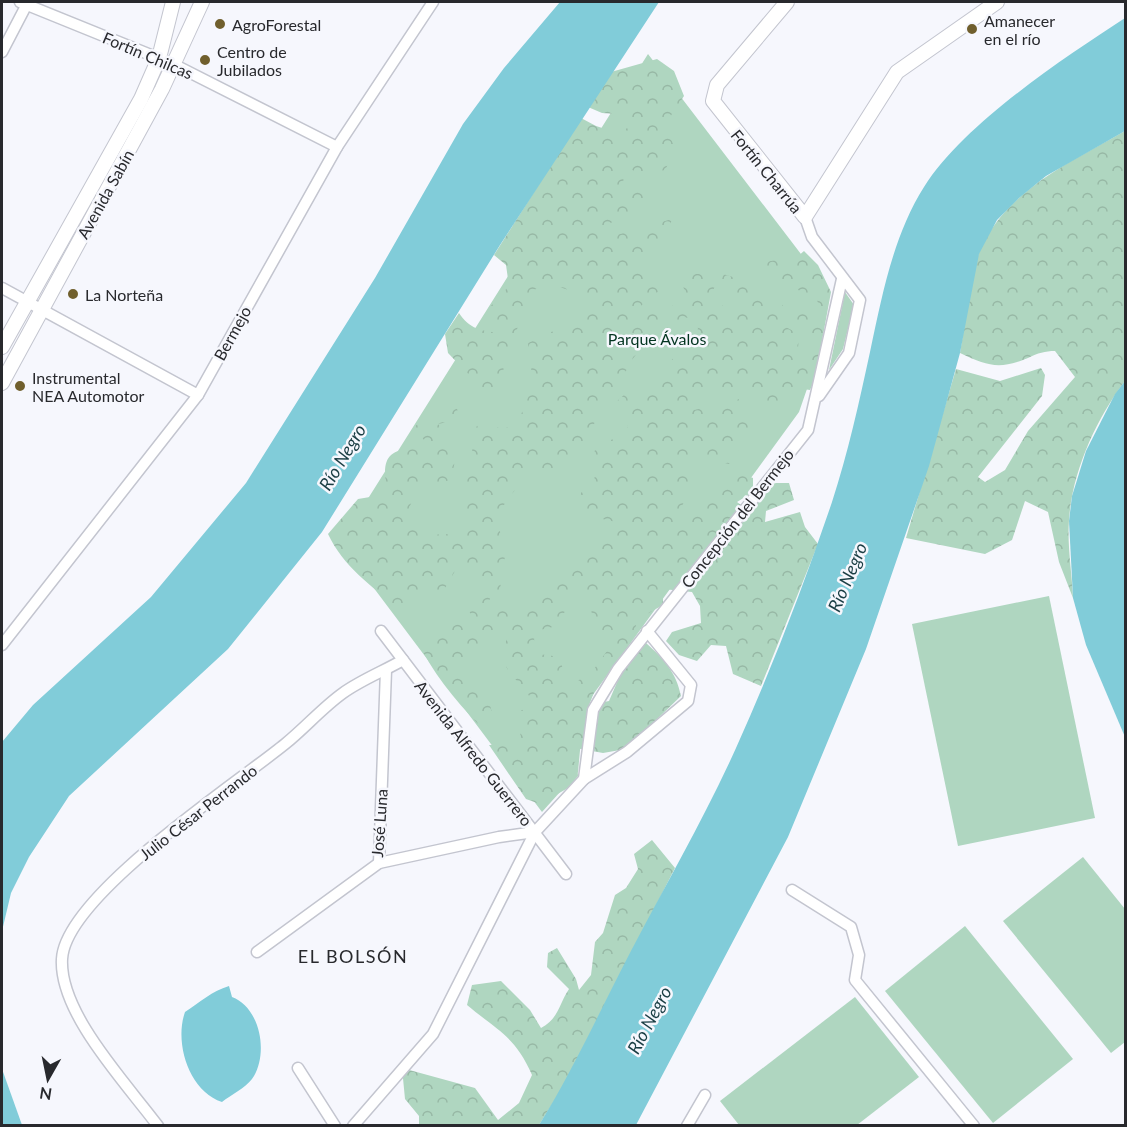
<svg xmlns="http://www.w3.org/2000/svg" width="1127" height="1127" font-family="Lato,sans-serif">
<defs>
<pattern id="forest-crowns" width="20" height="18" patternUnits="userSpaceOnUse" patternTransform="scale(1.5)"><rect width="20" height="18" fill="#afd6c0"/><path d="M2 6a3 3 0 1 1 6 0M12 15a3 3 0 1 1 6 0" fill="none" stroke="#97b8a5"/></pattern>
</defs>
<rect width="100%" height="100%" fill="#f6f7fd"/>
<g fill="#afd6c0">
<polygon points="648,54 830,292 808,386 799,412 584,707 578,772 542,812 340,543"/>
<polygon points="845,292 854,305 843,349 829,370"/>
<polygon points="1049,596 1095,818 958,846 912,624"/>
<polygon points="1083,857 1125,909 1125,1042 1111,1053 1003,921"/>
<polygon points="965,926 1073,1059 993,1123 885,991"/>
<polygon points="855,997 919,1077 857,1125 739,1125 720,1101"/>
</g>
<g fill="url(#forest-crowns)" fill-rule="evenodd">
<path d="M657 59 674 71 684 96 664 126 676 149 665 170 643 174 627 168 622 185 642 186 658 198 605 226 607 234H620L672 219 665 242 641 261 644 275 659 291 637 309V319L680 303 684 288 674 279 688 274H709L716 284 710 297 723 306 738 308 743 302 720 288 723 274 746 281 762 300 781 303 787 312 780 324 799 334 798 349H811L812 335 807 323 793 321 794 309H820L817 300 787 284 770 281 762 273 766 262 781 259 790 263 804 251 818 265 831 292 815 379 810 390 789 387 780 401 768 405 749 389 713 393 700 397 694 410 732 402 739 399 751 409 748 436 729 464 712 460 677 461 696 478 679 512 681 529C705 510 706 482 738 472L753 478V492L737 502 744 507 770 483H789L794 500 766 511 765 522 800 512 805 527 818 544 761 686 733 674 726 646 711 645 697 661 679 655 666 641 672 632 701 623 700 606 692 592 663 589V605L638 619 631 642 603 670 589 705 609 701 628 657 646 643C664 659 676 672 681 696L626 749 603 753 570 747 562 761 577 762 578 776 568 788 540 804 526 799 489 745H509L522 741 520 733 510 726 513 714 534 705C521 675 490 672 510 632H495L465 667 467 677 486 689 495 725 480 726C453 698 432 672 416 638L471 620 469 607 475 593 489 586 474 571 459 564 444 590 398 608C371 586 343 566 328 534L358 499 388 494C380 458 387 446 425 450L426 442 413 428 424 419H436L445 408 455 405 462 419 438 424C456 446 459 453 450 480L417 489 405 518 423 535 450 534 465 521C464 505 463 490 466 473 469 457 476 444 476 427L484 421 501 429 517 425 533 384 528 343 600 309 597 300 554 285 532 290C526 315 511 337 505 361 501 378 505 385 495 402L448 353 445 334 459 313C469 329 482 331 500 333L489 308 509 286 506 265 494 255 581 118 596 126 621 134 633 122 630 115 602 113 588 107 611 72ZM684 317 696 320 698 329 670 362 667 380 626 393 614 404 626 415 628 427C617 439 604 442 592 453L595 477 574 501 575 513 621 523 580 558 568 578 539 594 529 608 488 611 490 598 501 591 500 579 505 557 497 516 509 497 532 471 558 470 581 451 594 425 597 405 603 394 620 383 631 361 659 325 670 329 679 328ZM574 593 585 595 593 616 594 632 612 644 594 669 567 689 560 657 539 654 534 639 540 630 561 625 566 606Z"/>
<path d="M1125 131V381C1096 419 1072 472 1069 520 1067 546 1072 573 1073 598L1059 562 1048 512 1025 501 1012 540 985 554 906 538 956 369 1000 381 1041 368 1045 375 1042 396 978 477 985 482 1005 470 1028 431 1075 377 1055 351C1045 351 1038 353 1028 358 999 370 988 366 960 353 965 326 970 276 979 253 1004 191 1071 162 1125 131Z"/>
<path d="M652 840 675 868 566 1082 539 1125H419V1116L405 1099 402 1068 475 1088 498 1120 519 1103 532 1075C515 1036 498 1031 467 1005L472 985 501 981 530 1010 541 1028C559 1018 558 1006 569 989L547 967 548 953 557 948 576 979 579 990 591 975 595 942 603 933 615 895 626 888 638 869 634 854Z"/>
</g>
<g fill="#81ccd9">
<polygon points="560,2 659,2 500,245 322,532 228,649 69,796 29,857 11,893 2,931 2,742 33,705 151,597 246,483 375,278 463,124 504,68"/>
<path d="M1125 18V131L1046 176 1019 198 997 220 979 254 960 353 929 466 866 649 788 837 636 1125H539C574 1069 601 1008 632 949 667 882 705 817 736 748 772 668 804 585 832 502 848 453 859 403 870 352 882 296 893 236 924 187 964 124 1062 59 1125 18Z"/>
<polygon points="1125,381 1125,737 1086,645 1073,598 1069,521 1072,496 1086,451 1115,394"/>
<path d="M229 986 232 997C261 1008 269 1055 252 1079 245 1088 231 1095 222 1102 189 1091 174 1043 185 1012 200 1002 212 991 229 986Z"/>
<polygon points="2,1069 22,1125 2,1125"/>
</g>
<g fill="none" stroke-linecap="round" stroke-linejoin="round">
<defs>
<g id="street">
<polyline points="20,2 173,64 337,147"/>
<polyline points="2,52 27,4"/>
<polyline points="805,217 812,237 860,300 849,353 819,396"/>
<polyline points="2,288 198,395"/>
<polyline points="381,631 566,874"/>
<polyline points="2,645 198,395 337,147 433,2"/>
<polyline points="584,779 627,752 688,701 691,685 647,631"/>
<polyline points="379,863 386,670"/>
<polyline points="792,890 851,927 859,955 855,980 974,1126"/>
<polyline points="257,952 379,863 499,837 535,832"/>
<polyline points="298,1068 335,1126"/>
<path d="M158 1126C126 1083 59 1013 62 959 65 896 236 784 285 744 305 728 322 708 343 693 361 680 384 671 403 660"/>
<polyline points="353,1126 433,1034 535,832 584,779 593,710 618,669 808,430 842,279"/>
<polyline points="687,1126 705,1095"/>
</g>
<g id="secondary">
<polyline points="787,2 717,85 713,101 805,217 897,72 997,2"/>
<polyline points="2,347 141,99 159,58 173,2"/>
<polyline points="2,383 162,89 202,2"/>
</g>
</defs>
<use href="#street" stroke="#c3c5cf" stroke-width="13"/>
<use href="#secondary" stroke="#c3c5cf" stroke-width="16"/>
<use href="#street" stroke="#fff" stroke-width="10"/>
<use href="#secondary" stroke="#fff" stroke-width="14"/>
</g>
<g fill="#705f2d" stroke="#f6f7fd" stroke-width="2">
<circle cx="220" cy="24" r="6"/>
<circle cx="972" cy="29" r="6"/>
<circle cx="205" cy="60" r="6"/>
<circle cx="73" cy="294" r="6"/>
<circle cx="20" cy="386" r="6"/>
</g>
<g text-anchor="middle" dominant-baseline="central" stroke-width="5" stroke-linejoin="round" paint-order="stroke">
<g font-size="16" fill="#28292d" stroke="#f6f7fd" text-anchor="start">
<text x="984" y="20">Amanecer<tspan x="984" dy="18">en el río</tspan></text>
<text x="232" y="24">AgroForestal</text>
<text x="217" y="51">Centro de<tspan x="217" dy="18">Jubilados</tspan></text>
<text x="85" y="294">La Norteña</text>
<text x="32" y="377">Instrumental<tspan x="32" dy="18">NEA Automotor</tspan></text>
</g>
<g font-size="16" fill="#28292d" stroke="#f6f7fd">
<text transform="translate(148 55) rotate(23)">Fortín Chilcas</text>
<text transform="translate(767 171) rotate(51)">Fortín Charrúa</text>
<text transform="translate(105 194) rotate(-61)">Avenida Sabín</text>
<text transform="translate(232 333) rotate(-61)">Bermejo</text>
<text transform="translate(737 518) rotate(-52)">Concepción del Bermejo</text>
<text transform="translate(474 753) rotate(52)">Avenida Alfredo Guerrero</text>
<text transform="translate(198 812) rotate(-38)">Julio César Perrando</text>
<text transform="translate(379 823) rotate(-86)">José Luna</text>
</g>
<g font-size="16" fill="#033521" stroke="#f6f7fd">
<text x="657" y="338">Parque Ávalos</text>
</g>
<g font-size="18" font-style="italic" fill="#1a3e44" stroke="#f6f7fd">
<text transform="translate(342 457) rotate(-59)">Río Negro</text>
<text transform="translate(847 577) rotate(-67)">Río Negro</text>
<text transform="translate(649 1020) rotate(-62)">Río Negro</text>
</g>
<g font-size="18" letter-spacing="1.5" fill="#28292d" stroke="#f6f7fd">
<text x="353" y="956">EL BOLSÓN</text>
</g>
</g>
<rect width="1127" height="1127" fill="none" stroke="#28292d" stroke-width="6"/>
<g transform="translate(48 1079) rotate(189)" stroke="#f6f7fd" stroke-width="4.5" paint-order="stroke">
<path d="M0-4.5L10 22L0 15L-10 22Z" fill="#28292d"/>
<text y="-9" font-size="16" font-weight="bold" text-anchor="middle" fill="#28292d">N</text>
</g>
</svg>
